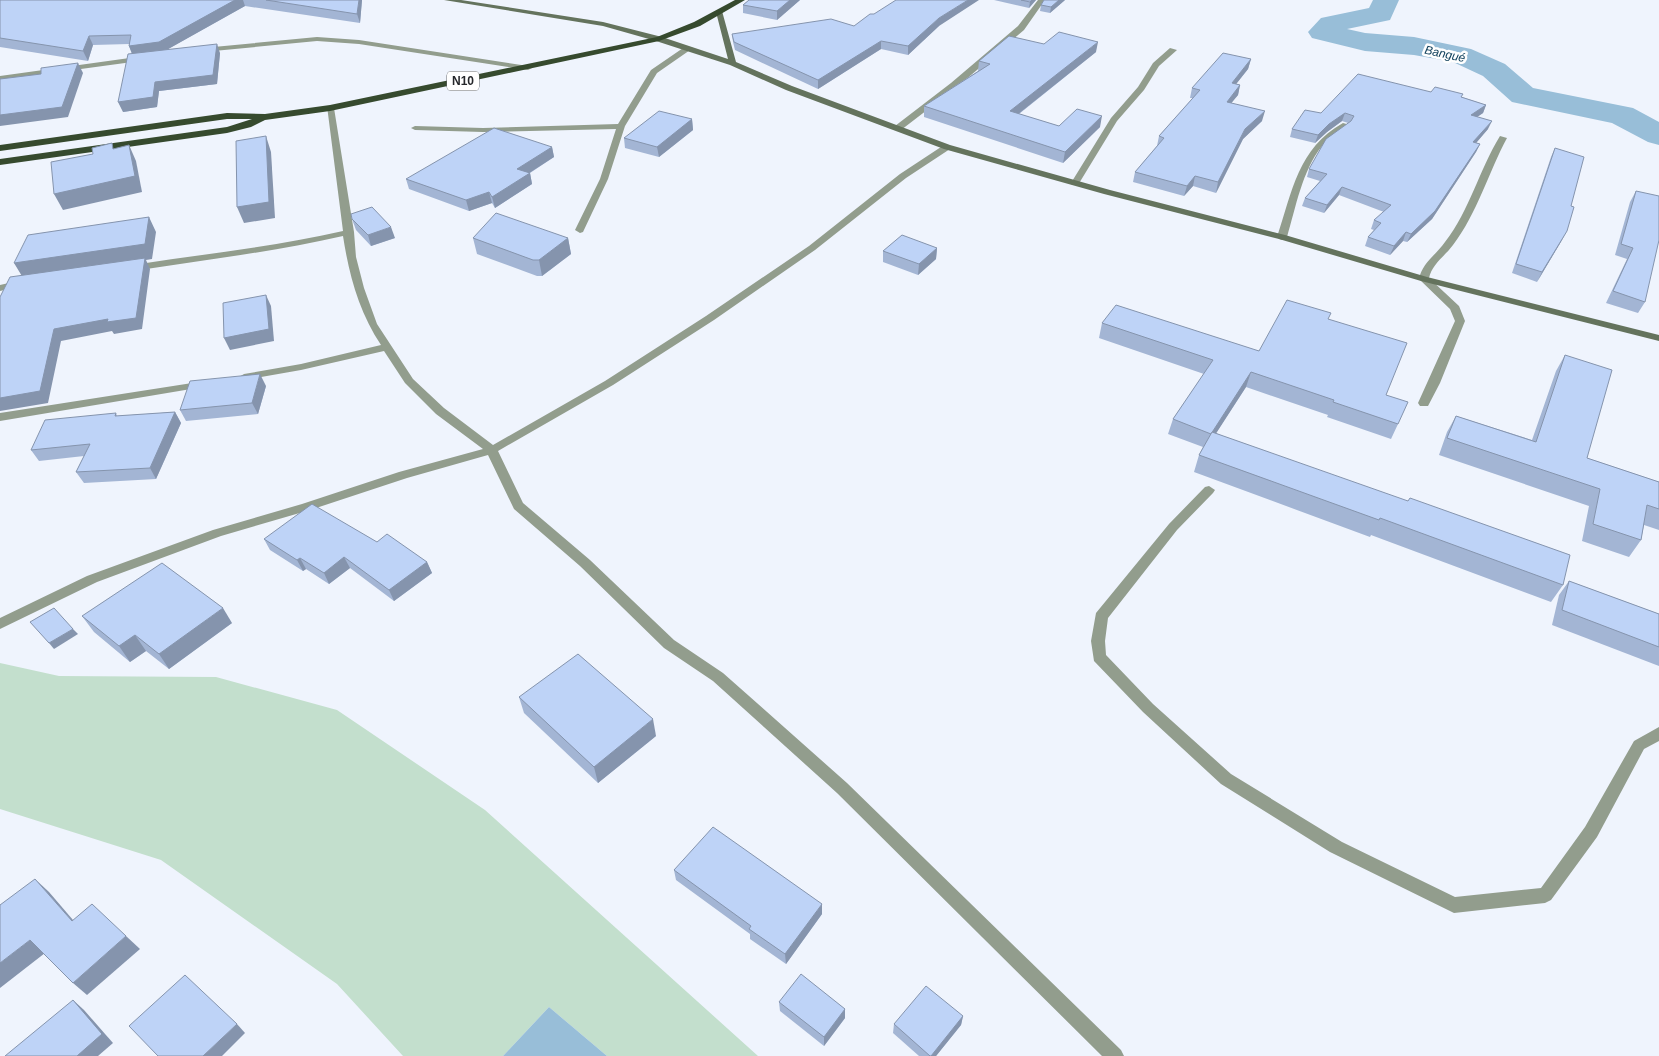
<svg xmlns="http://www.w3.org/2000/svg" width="1659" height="1056" font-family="Arial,sans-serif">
<rect width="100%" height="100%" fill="#eff4fd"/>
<polygon fill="#c3dfcd" points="0,663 59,676 216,677 337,710 485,810 758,1056 607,1056 549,1007 503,1056 403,1056 337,984 161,860 0,809"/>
<polygon fill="#98bed8" points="549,1007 607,1056 503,1056"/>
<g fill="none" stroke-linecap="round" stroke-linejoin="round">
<polygon fill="#98bed8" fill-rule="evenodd" points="1373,0 1399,0 1390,20 1347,29 1365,33 1414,37 1471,49 1505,64 1533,88 1633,108 1659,122 1659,145 1648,142 1612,123 1512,102 1483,76 1453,62 1414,55 1365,51 1312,38 1308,32 1321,18 1369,8"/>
<polygon fill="#929d8d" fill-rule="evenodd" points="686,46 693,48 657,73 625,126 608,179 583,232 580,233 575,230 600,179 616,129 483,132 415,130 411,128 415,126 483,128 618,124 651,70"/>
<g fill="#929d8d" fill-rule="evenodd">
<polygon points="1038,0 1045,0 1024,30 957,87 901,130 895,130 895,126 951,83 1018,26"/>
<polygon points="317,37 359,40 528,66 532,68 528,70 359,44 317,41 203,52 199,50 203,48"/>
<polygon points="1170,48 1177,50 1159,66 1144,90 1117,121 1078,185 1072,185 1071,183 1111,118 1138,87 1153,63"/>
<polygon points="144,56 147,56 147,60 0,80 0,76"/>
<path d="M327 106 334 108 354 232 356 257 364 288 377 324 413 379 444 408 493 445 605 381 706 316 809 246 900 174 944 145H950V149L906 178 815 250 714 320 613 385 498 451 523 503 590 560 674 640 723 673 847 783 1121 1050 1124 1056H1102L837 793 713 681 664 648 580 566 514 509 488 455 407 478 310 510 221 536 97 582 0 629V618L87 576 213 530 302 504 399 472 483 449 436 414 405 383 384 351 301 370 244 380 239 377 244 374 301 364 381 345C359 312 349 275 343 236 274 252 203 260 133 271L128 268 133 265C203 254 274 247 343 231Z"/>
<path d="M1343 123 1350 125C1342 133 1330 137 1322 146 1302 171 1296 207 1287 237L1282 240 1279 239 1277 237C1292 192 1298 148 1343 123Z"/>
<path d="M1500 136 1507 138C1489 171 1477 214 1453 245 1445 256 1432 264 1429 278L1459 306 1465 321 1440 383 1428 406H1420L1418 403 1455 321 1450 309 1419 279C1422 263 1436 255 1445 242 1470 210 1479 170 1500 136Z"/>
<polygon points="22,280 26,281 26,285 0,291 0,285"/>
<polygon points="205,381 210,384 209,386 0,421 0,413"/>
<polygon points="1209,486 1215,490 1213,493 1177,530 1108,618 1105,641 1106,655 1153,704 1231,774 1342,842 1455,897 1541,888 1585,827 1634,741 1659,727 1659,741 1644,749 1597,837 1551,900 1545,903 1454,913 1330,852 1221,784 1143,712 1094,661 1091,641 1096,613 1169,524 1205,487"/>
</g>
<polygon fill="#64735d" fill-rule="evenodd" points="444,0 461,0 603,22 662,37 728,59 716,12 722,11 736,62 792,86 950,145 1110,190 1285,235 1427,277 1659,335 1659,341 1421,281 1279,239 1104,194 944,149 786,90 730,65 656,41 603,26"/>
<polygon fill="#364a2e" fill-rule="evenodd" points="735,0 745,0 700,26 659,41 330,111 265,120 251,127 227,133 0,165 0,159 227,127 252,119 227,119 0,151 0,145 227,113 265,114 330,105 657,37 694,22"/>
</g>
<g fill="#a3b5d4">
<polygon points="0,0 362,0 360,23 245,6 166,50 220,53 217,84 159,91 157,107 123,112 132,54 129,46 129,44 93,45 88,61 0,47"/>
<polygon points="749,0 800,0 777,20 743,13 743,5"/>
<polygon points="994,0 1036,0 1029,8"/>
<polygon points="1044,0 1065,0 1050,13 1040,11 1041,5"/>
<polygon points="854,26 939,26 908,55 881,49 818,89 735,50 733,42 732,34"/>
<polygon points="1044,44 1096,52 1019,114 1059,126 1100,127 1063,163 924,117 924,106 978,71 979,61"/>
<polygon points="1251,59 1248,69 1236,84 1240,85 1238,95 1231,103 1262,121 1243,139 1216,193 1193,186 1184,196 1133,182 1135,172 1157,146 1159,136 1193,98 1190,98 1192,88"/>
<polygon points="1431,92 1462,97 1486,105 1483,113 1477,117 1488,129 1476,143 1480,144 1476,152 1432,219 1407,242 1403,241 1390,255 1365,246 1368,237 1374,230 1371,229 1374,220 1384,212 1339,195 1324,213 1302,206 1305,198 1320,181 1307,177 1309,169 1348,123 1342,121 1327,132 1315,143 1290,137 1292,129 1321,113"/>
<polygon points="692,119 693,130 659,157 625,148 624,138"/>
<polygon points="552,147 554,157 530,173 532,184 495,208 492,203 469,211 409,189 406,179"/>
<polygon points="1555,148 1562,240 1537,282 1512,273 1551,157"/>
<polygon points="1636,191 1645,302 1638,313 1606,303 1627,259 1615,255 1630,202"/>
<polygon points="352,219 395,238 371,246 356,230"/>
<polygon points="473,238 568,238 571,254 542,276 537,276 477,254"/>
<polygon points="937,248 936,259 918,275 883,262 883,251"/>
<polygon points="1328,320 1386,395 1398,424 1391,439 1327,417 1328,415 1246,387 1216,433 1563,585 1551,602 1371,535 1370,537 1194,472 1199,455 1203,447 1168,434 1173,419 1204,374 1099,338 1102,323 1259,351"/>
<polygon points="1565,355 1587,458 1659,482 1659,530 1644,525 1641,540 1629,557 1582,541 1589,506 1439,455 1447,432 1456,416 1532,440 1556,371"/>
<polygon points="266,386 258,414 186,421 180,410"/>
<polygon points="175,412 181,423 156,479 84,483 76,472 84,456 39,461 31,450 116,413 117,416"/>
<polygon points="264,539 377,542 427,562 432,573 394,601 350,568 329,584 306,569 303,571 270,550"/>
<polygon points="1569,581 1659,614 1659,666 1552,625 1559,595"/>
<polygon points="82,616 232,623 169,669 146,651 130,662 94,632"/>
<polygon points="519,697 656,736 598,783 524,713"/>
<polygon points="674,870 822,914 786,964 750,939 750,934 676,880"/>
<polygon points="779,1002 845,1009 845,1018 824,1046 780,1011"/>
<polygon points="963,1016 961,1025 936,1056 919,1056 893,1033 894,1024"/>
</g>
<g fill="#8594ad">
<polygon points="235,0 243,0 245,6 163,52 133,56 129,46"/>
<polygon points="359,0 362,0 360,23 357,14"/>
<polygon points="790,0 800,0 777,20 777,11"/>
<polygon points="968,0 979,0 939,26 908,55 908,46 939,18"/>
<polygon points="1032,0 1036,0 1029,8 1030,2"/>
<polygon points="1059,0 1065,0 1050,13 1051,7"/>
<polygon points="89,36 93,45 88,61 83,51"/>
<polygon points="881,41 881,49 818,89 818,80"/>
<polygon points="1098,42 1096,52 1008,122 1010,111"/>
<polygon points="217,44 220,53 217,84 159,91 157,107 123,112 118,102 155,82"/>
<polygon points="1251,59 1248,69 1229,93 1232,83"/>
<polygon points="78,63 83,73 68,117 0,126 0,115"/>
<polygon points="1240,85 1238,95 1224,112 1227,102"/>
<polygon points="1486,105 1483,113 1468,123 1471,115"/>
<polygon points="1265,111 1262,121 1243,139 1216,193 1218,182 1245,129"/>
<polygon points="1345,113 1342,121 1327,132 1315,143 1318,135 1329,124"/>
<polygon points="1102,116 1100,127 1063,163 1065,152"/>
<polygon points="692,119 693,130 659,157 657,147"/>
<polygon points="1492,121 1488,129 1470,150 1473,142"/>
<polygon points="266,136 271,152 275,218 244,223 237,207"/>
<polygon points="1480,144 1476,152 1432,219 1407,242 1411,234"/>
<polygon points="129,145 136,161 142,192 63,210 54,194"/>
<polygon points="552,147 554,157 523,177 530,173 532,184 495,208 492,197 517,169"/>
<polygon points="1195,176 1193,186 1184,196 1187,186"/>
<polygon points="1342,187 1339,195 1324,213 1327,205"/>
<polygon points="489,192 492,203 469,211 466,200"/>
<polygon points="149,217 156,232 152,259 146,260 150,269 142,329 114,334 112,331 61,341 48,403 0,411 0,398 54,329 14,263"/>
<polygon points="391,227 395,238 371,246 368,235"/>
<polygon points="1567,231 1562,240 1537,282 1542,272"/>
<polygon points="1406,232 1403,241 1390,255 1394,246"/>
<polygon points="568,238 571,254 542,276 539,260"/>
<polygon points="937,248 936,259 918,275 919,264"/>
<polygon points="266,295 271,306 274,341 230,350 224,338"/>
<polygon points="1251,372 1246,387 1206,449 1211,434"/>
<polygon points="260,374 266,386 258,414 252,403"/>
<polygon points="175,412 181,423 156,479 150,468"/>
<polygon points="344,557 350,568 329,584 324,573"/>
<polygon points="300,558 306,569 303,571 297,560"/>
<polygon points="427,562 432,573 394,601 389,590"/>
<polygon points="223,608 232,623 169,669 159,654"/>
<polygon points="73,629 78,634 54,649 49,643"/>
<polygon points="135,635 146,651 130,662 119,646"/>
<polygon points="653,719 656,736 598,783 594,767"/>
<polygon points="35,879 49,892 85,934 72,921"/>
<polygon points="822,904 822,914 786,964 785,954"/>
<polygon points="126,936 140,949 87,995 73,983"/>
<polygon points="30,940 45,953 0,988 0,963"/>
<polygon points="73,1000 84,1010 113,1043 98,1056 77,1056"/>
<polygon points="845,1009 845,1018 824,1046 824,1037"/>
<polygon points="963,1016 961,1025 936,1056 931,1056"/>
<polygon points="237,1024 245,1033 222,1056 203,1056"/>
</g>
<g fill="#bed3f7" stroke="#8594ad">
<polygon points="0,0 235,0 159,42 129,46 131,35 89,36 83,51 0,38"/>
<polygon points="266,0 359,0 357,14"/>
<polygon points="749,0 790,0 777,11 743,5"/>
<polygon points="896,0 968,0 939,18 908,46 881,41 818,80 734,42 732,34 831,19 854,26 870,14 874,14"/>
<polygon points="1021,0 1032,0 1030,2"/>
<polygon points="1044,0 1059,0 1051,7 1041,5"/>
<polygon points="1059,32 1098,42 1010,111 1059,126 1077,109 1102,116 1065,152 924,106 990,64 979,61 1009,36 1044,44"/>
<polygon points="217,44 213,75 155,82 153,97 118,102 128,54"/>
<polygon points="1223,53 1251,59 1232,83 1240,85 1227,102 1265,111 1245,129 1218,182 1195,176 1187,186 1135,172 1164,138 1159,136 1200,90 1192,88"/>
<polygon points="78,63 62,107 0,115 0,79 41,74 41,68"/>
<polygon points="1358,74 1431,92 1435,87 1463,94 1461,97 1486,105 1471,115 1492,121 1473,142 1480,144 1435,211 1411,234 1406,232 1394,246 1368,237 1381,223 1374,220 1391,205 1342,187 1327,205 1305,198 1327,174 1309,169 1326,139 1351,121 1354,116 1345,113 1329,124 1318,135 1292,129 1305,110 1321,113"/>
<polygon points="659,111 692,119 657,147 624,138"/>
<polygon points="494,128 552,147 517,169 530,173 492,197 489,192 466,200 406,179"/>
<polygon points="266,136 269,202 237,207 236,141"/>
<polygon points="112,143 113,149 129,145 135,176 54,194 51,162 93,154 92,148"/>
<polygon points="1555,148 1584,157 1571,206 1574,207 1567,231 1542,272 1516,264"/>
<polygon points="1636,191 1659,196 1659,240 1645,302 1613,291 1633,248 1621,244"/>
<polygon points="372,207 391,227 368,235 352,219 351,214"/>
<polygon points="496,213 568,238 539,260 533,260 473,238"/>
<polygon points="149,217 145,244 14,263 28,235"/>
<polygon points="902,235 937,248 919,264 883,251"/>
<polygon points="145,258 136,318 107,322 108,319 54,329 40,391 0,398 0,297 10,277"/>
<polygon points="266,295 269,329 224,338 223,303"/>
<polygon points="1287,300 1331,313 1328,319 1407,343 1386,395 1408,402 1398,424 1333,402 1334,400 1251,372 1211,434 1173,419 1213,360 1102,323 1116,305 1259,351"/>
<polygon points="1565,355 1612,370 1587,458 1659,482 1659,509 1647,505 1641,540 1593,524 1600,489 1447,438 1456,416 1536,442"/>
<polygon points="260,374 252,403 180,410 190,381"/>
<polygon points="175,412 150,468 76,472 90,444 31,450 45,420 116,413 115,416"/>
<polygon points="1212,432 1408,501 1410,498 1570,555 1563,585 1380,518 1379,520 1199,455"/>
<polygon points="312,504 377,542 387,534 427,562 389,590 344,557 324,573 300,558 297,560 264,539"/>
<polygon points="162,563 223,608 159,654 135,635 119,646 82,616"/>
<polygon points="1569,581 1659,614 1659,647 1562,610"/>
<polygon points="54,608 73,629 49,643 30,622"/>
<polygon points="578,654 653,719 594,767 519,697"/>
<polygon points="713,827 822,904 785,954 749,929 751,926 674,870"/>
<polygon points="35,879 72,921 92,904 126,936 73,983 30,940 0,963 0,905"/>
<polygon points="801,974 845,1009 824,1037 779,1002"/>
<polygon points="185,975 237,1024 203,1056 158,1056 129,1026"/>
<polygon points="926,986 963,1016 931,1056 930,1056 894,1024"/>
<polygon points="73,1000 102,1034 77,1056 5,1056"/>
</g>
<g text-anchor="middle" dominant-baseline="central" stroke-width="5" stroke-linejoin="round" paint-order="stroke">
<g font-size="12" font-style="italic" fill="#11415c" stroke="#fff">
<text transform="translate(1445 54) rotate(12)">Bangué</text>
</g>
<rect fill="#fff" stroke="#66686b" stroke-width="1" x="447" y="71.5" width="32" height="19" rx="4"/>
<g font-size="12" font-weight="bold" fill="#25272b">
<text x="463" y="81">N10</text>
</g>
</g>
</svg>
